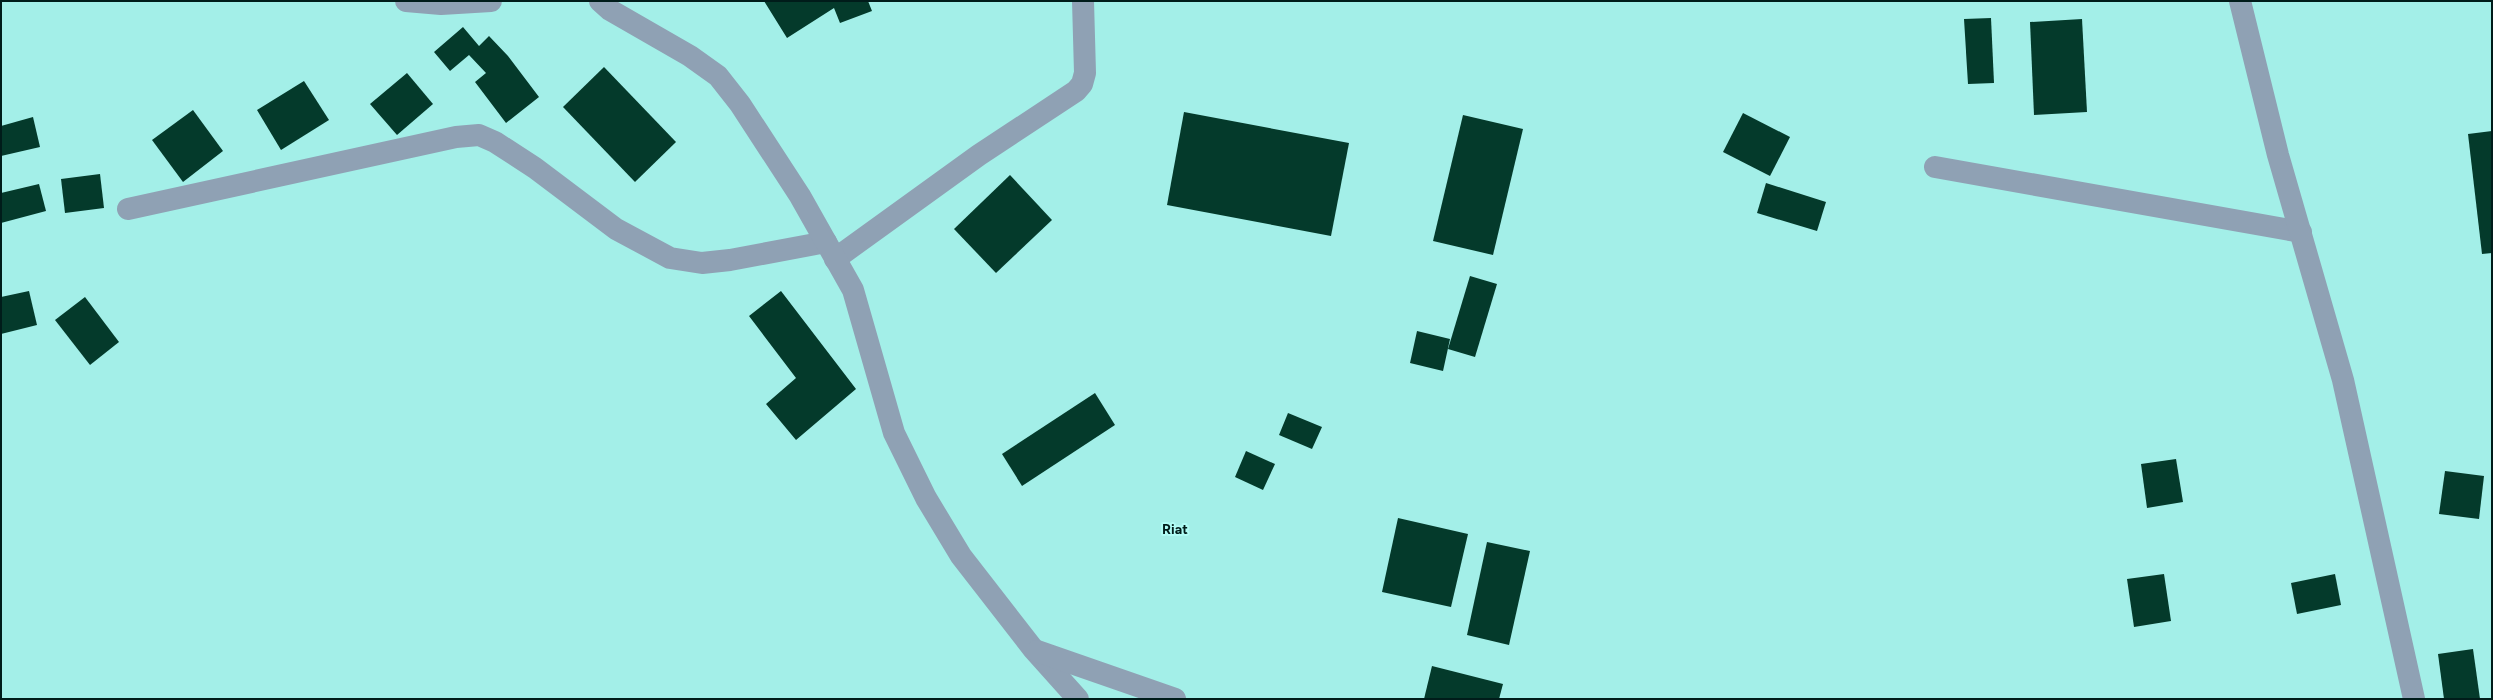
<svg xmlns="http://www.w3.org/2000/svg" width="2493" height="700" font-family="Figtree,sans-serif">
<rect width="100%" height="100%" fill="#a3efe8"/>
<g fill="#043a2b">
<polygon points="764,1 868,1 872,11 840,23 834,8 787,38"/>
<polygon points="1991,18 1994,83 1968,84 1964,19"/>
<polygon points="2082,19 2087,112 2034,115 2030,22"/>
<polygon points="463,27 479,46 489,36 508,56 539,97 506,123 475,82 486,73 469,55 450,71 434,52"/>
<polygon points="604,67 676,142 635,182 563,107"/>
<polygon points="407,73 433,104 397,135 370,104"/>
<polygon points="304,81 329,120 281,150 257,110"/>
<polygon points="193,110 223,151 183,182 152,140"/>
<polygon points="1184,112 1349,143 1331,236 1167,205"/>
<polygon points="1743,113 1790,137 1770,176 1723,152"/>
<polygon points="1463,115 1523,129 1493,255 1433,241"/>
<polygon points="33,117 40,147 1,156 1,126"/>
<polygon points="2492,131 2492,253 2482,254 2468,134"/>
<polygon points="100,174 104,208 65,213 61,179"/>
<polygon points="1010,175 1052,220 996,273 954,229"/>
<polygon points="1766,183 1826,202 1817,231 1757,213"/>
<polygon points="39,184 46,211 1,223 1,193"/>
<polygon points="1470,276 1497,284 1475,357 1448,349"/>
<polygon points="29,291 37,325 1,334 1,297"/>
<polygon points="781,291 856,389 796,440 766,404 796,378 749,316"/>
<polygon points="85,297 119,342 90,365 55,320"/>
<polygon points="1417,331 1450,339 1443,371 1410,363"/>
<polygon points="1095,393 1115,425 1022,486 1002,454"/>
<polygon points="1288,413 1322,427 1312,449 1279,435"/>
<polygon points="1246,451 1275,464 1263,490 1235,477"/>
<polygon points="2176,459 2183,502 2147,508 2141,464"/>
<polygon points="2445,471 2484,476 2479,519 2439,514"/>
<polygon points="1398,518 1468,534 1451,607 1382,592"/>
<polygon points="1487,542 1530,551 1509,645 1467,635"/>
<polygon points="2164,574 2171,621 2134,627 2127,579"/>
<polygon points="2335,574 2341,605 2297,614 2291,583"/>
<polygon points="2473,649 2480,699 2444,699 2438,654"/>
<polygon points="1432,666 1503,684 1499,699 1424,699"/>
</g>
<g fill="none" stroke-linecap="round" stroke-linejoin="round">
<g stroke="#8fa1b4" stroke-width="22">
<polyline points="406,1 441,4 491,1"/>
<polyline points="1935,167 2301,232"/>
<polyline points="128,209 456,137 479,135 495,142 535,168 616,229 670,258 702,263 730,260 826,242"/>
<polyline points="835,259 979,155 1076,91 1082,84 1085,73 1083,1"/>
</g>
<g stroke="#8fa1b4" stroke-width="22">
<polyline points="600,1 610,10 690,56 718,76 740,104 800,196 853,290 894,433 926,498 961,556 1034,650 1078,699"/>
<polyline points="2240,1 2278,155 2343,380 2414,699"/>
<polyline points="1037,651 1175,699"/>
</g>
</g>
<g text-anchor="middle" dominant-baseline="central" stroke-width="4" stroke-linejoin="round" paint-order="stroke">
<g font-size="14" font-weight="bold" fill="#001c1a" stroke="#b0fcf5">
<text x="1175" y="529">Riat</text>
</g>
</g>
<rect width="2493" height="700" fill="none" stroke="#001c1a" stroke-width="4"/>
</svg>
